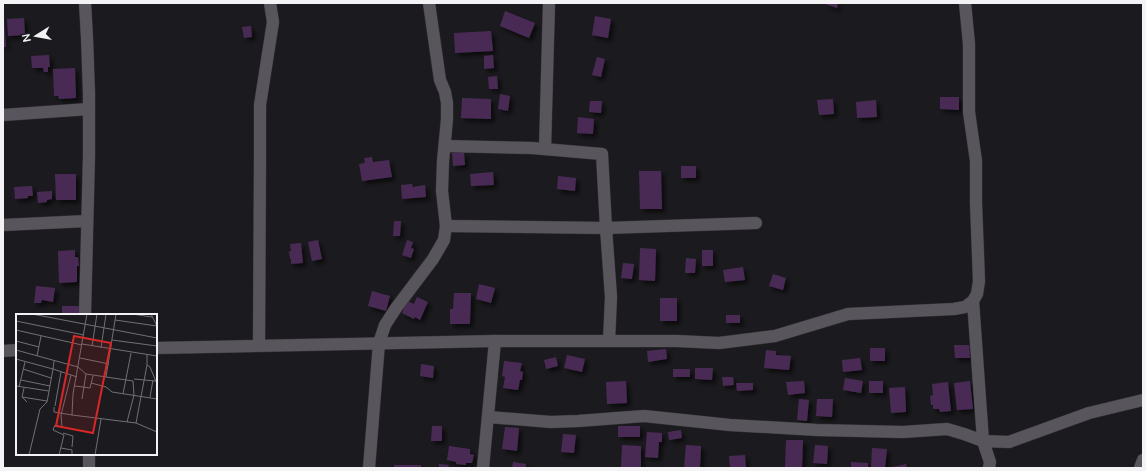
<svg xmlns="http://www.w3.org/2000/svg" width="1146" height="471" font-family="Mulish,sans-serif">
<defs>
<filter id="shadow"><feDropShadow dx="3.5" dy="3.5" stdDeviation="2" flood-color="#0009"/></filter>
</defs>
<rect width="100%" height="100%" fill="#1b1a1e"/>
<g fill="#482c55" filter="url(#shadow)">
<polygon points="822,3 838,3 837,8"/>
<polygon points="505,11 535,23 529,38 500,26"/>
<polygon points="595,16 611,19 608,38 592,35"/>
<polygon points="24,18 25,35 8,36 7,19"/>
<polygon points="3,19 4,19 6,47 3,47"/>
<polygon points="251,26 252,37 244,38 242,27"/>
<polygon points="491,31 493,51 455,53 454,33"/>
<polygon points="49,55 50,67 48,67 48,72 44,72 43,68 32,68 31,56"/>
<polygon points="493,55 494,68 484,69 484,56"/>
<polygon points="597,57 605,59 601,77 592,75"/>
<polygon points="75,68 76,98 59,99 58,96 54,96 53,69"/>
<polygon points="497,76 498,89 489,89 488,77"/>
<polygon points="500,94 510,96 508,111 498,109"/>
<polygon points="940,97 959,97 959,110 940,109"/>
<polygon points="462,98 491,99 491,119 461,118"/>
<polygon points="833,99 834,114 819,115 817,100"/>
<polygon points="876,100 877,117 857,118 856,102"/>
<polygon points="590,101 602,101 601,113 589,112"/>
<polygon points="578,117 594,119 593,134 577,133"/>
<polygon points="464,152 465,165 453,166 452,153"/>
<polygon points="372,157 373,162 389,160 392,177 362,181 359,164 365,163 364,158"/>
<rect x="681" y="166" width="15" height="12"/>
<polygon points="639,171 661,171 662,209 640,209"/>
<polygon points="493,172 494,185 471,186 470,174"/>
<polygon points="55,174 76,174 76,200 56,200"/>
<polygon points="558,176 576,178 575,191 557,189"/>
<polygon points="412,184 413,187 425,185 426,197 402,199 401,185"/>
<polygon points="32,186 33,196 28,196 28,198 15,199 14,187"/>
<polygon points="52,191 52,199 47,200 47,202 38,203 37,192"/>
<polygon points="394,221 401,221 400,236 393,236"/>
<polygon points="318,240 322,259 312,261 308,242"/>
<polygon points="407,240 413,242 411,248 414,249 411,258 402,255"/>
<polygon points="301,243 303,263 291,264 291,259 290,259 289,251 291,251 290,244"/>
<polygon points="640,248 656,249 655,281 639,280"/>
<polygon points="75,250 75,257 78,257 79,266 77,266 77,282 59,283 58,251"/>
<rect x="702" y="250" width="11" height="16"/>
<polygon points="686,258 696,259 695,273 685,273"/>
<polygon points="623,263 634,264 632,279 621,278"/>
<polygon points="743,267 745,280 725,282 723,270"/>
<polygon points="773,274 786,278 783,290 769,286"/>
<polygon points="479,284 495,288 491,303 476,299"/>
<polygon points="36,286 55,288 53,302 42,300 41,303 34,303"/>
<polygon points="372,291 390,296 386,311 368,306"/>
<polygon points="454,293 471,293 470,324 450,324 450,309 453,309"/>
<polygon points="417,297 428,302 420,320 415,317 414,319 402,313 407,301 414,304"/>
<rect x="660" y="298" width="17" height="23"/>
<polygon points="62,306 80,306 79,315 62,315"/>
<rect x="726" y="315" width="14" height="8"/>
<polygon points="954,345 969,345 970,358 955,358"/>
<rect x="870" y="348" width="15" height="13"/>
<polygon points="666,349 667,359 648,362 647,351"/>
<polygon points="766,350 776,351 776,355 791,356 789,370 764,368"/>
<polygon points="567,355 585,359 582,372 564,368"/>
<polygon points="556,357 558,366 546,369 544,360"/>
<polygon points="860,358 862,370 843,372 842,360"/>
<polygon points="504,361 522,363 520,371 523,372 522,380 520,380 518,390 503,388 505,377 502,376"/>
<polygon points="421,364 434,366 433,378 420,376"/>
<polygon points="695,368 713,368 712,380 695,379"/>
<rect x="673" y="369" width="17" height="8"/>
<polygon points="722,377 733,377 734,385 723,386"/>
<polygon points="845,378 863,381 861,393 843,390"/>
<polygon points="626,381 627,403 607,404 606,382"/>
<polygon points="804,381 805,393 788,395 786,382"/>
<rect x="869" y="381" width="14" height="12"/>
<polygon points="970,381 973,409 957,410 954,383"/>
<polygon points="948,382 951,411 940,412 939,409 933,409 933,405 931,405 930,396 933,395 932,384"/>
<polygon points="736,383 753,383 753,390 737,391"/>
<polygon points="905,387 906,412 891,413 889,388"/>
<polygon points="799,399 809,400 807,421 797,420"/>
<polygon points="817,399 833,399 832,417 816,416"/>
<polygon points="432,426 442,426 442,441 431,441"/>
<rect x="618" y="426" width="22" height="11"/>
<polygon points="505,427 519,428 517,451 502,449"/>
<polygon points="681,430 682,438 669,440 668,432"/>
<polygon points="647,432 662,433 662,442 659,442 658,458 645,457"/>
<polygon points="563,434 576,435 574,453 561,452"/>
<polygon points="786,440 803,440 802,468 785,467"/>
<polygon points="622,445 641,446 641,468 621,468"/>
<polygon points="686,445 701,446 700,468 684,468"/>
<polygon points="815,445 828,446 827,464 813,463"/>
<polygon points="449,446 470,449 470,454 474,455 472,463 466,463 466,465 456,464 456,462 447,460"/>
<polygon points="872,448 887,449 885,468 871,468"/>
<polygon points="745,455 746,468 730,468 729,456"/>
<polygon points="513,462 526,464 526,468 512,468"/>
<polygon points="851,462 868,463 868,468 851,468"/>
<polygon points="439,464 449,465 448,468 439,468"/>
<polygon points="906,464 907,468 893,468 893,467"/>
<rect x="394" y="465" width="27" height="3"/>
</g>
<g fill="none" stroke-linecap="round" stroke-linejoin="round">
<defs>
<g id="minor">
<polyline points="85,3 87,38 89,93 89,155 85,315"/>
<polyline points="3,115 89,109"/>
<polyline points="445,146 532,148 602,154 606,228 611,297 609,341"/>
<polyline points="545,149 549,3"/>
<polyline points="3,225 87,221"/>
<polyline points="446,226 606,228 756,223"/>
<polyline points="973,301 983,441 990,462 989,468"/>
<polyline points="259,345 260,157 260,105 273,22 270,3"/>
<polyline points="156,348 495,341 677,341 719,343 775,336 848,314 954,309 965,307 973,301 977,294 979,281 976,203 976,161 969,112 969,44 965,3"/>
<polyline points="3,351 17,350"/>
<polyline points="488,417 551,422 578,421 644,416 730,425 817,430 903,432 947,429 964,434 983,441 1009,442 1089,413 1143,400"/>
<polyline points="89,468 89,454"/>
<polyline points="369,468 379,343 385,325 396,308 433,259 444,240 446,226 442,191 443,161 447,119 447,103 445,92 440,80 429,3"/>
<polyline points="483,468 495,341"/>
<polyline points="1140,468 1143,460"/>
</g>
</defs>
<use href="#minor" stroke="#353437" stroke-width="13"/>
<use href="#minor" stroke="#58565c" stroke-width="12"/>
</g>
<g transform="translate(16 314)">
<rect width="141" height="141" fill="#1b1a1e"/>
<path fill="none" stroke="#717074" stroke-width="1" d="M16 0 141 24M71 0 57 80 56 101 120 109 141 118M116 0 136 3M135 0 141 12M99 6 141 12M0 7 68 21M0 16 66 31M96 26 141 32M0 27 23 33M66 30 141 42M76 32 81 0M85 34 90 0M0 36 62 53 70 60 117 67 118 81 111 108M131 41V51L134 53 141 70M21 42 25 22M64 44 93 50M0 45 37 55 38 47M7 55 35 64M90 63 100 0M118 65 139 67M5 66 34 72M75 69 90 73 96 78 141 85M0 72 33 77 37 55 61 63M59 72 74 74 77 62M3 73 9 48M8 74 6 83 11 88M107 80 115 39M6 83 31 87M134 83 137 66M66 85 70 60M39 92 45 58M38 93V98L56 101M120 109 131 51M47 119 57 122 56 133M45 134 56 136V141M13 141 24 95 31 88 33 77M43 141 48 121 37 116 39 111 46 113 45 101 55 61M79 141 85 105"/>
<path fill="#d62828" fill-opacity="0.15" stroke="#d62828" stroke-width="2" d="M58 22 95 29 77 119 40 112Z"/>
<rect width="141" height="141" fill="none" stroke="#f3f2f5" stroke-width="2"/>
</g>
<rect width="1146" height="471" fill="none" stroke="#f3f2f5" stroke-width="8"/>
<g transform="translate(36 36) rotate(259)" stroke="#1b1a1e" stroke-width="3" paint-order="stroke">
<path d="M0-3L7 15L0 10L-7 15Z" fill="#f3f2f5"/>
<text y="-6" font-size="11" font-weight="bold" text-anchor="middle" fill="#f3f2f5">N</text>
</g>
</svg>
